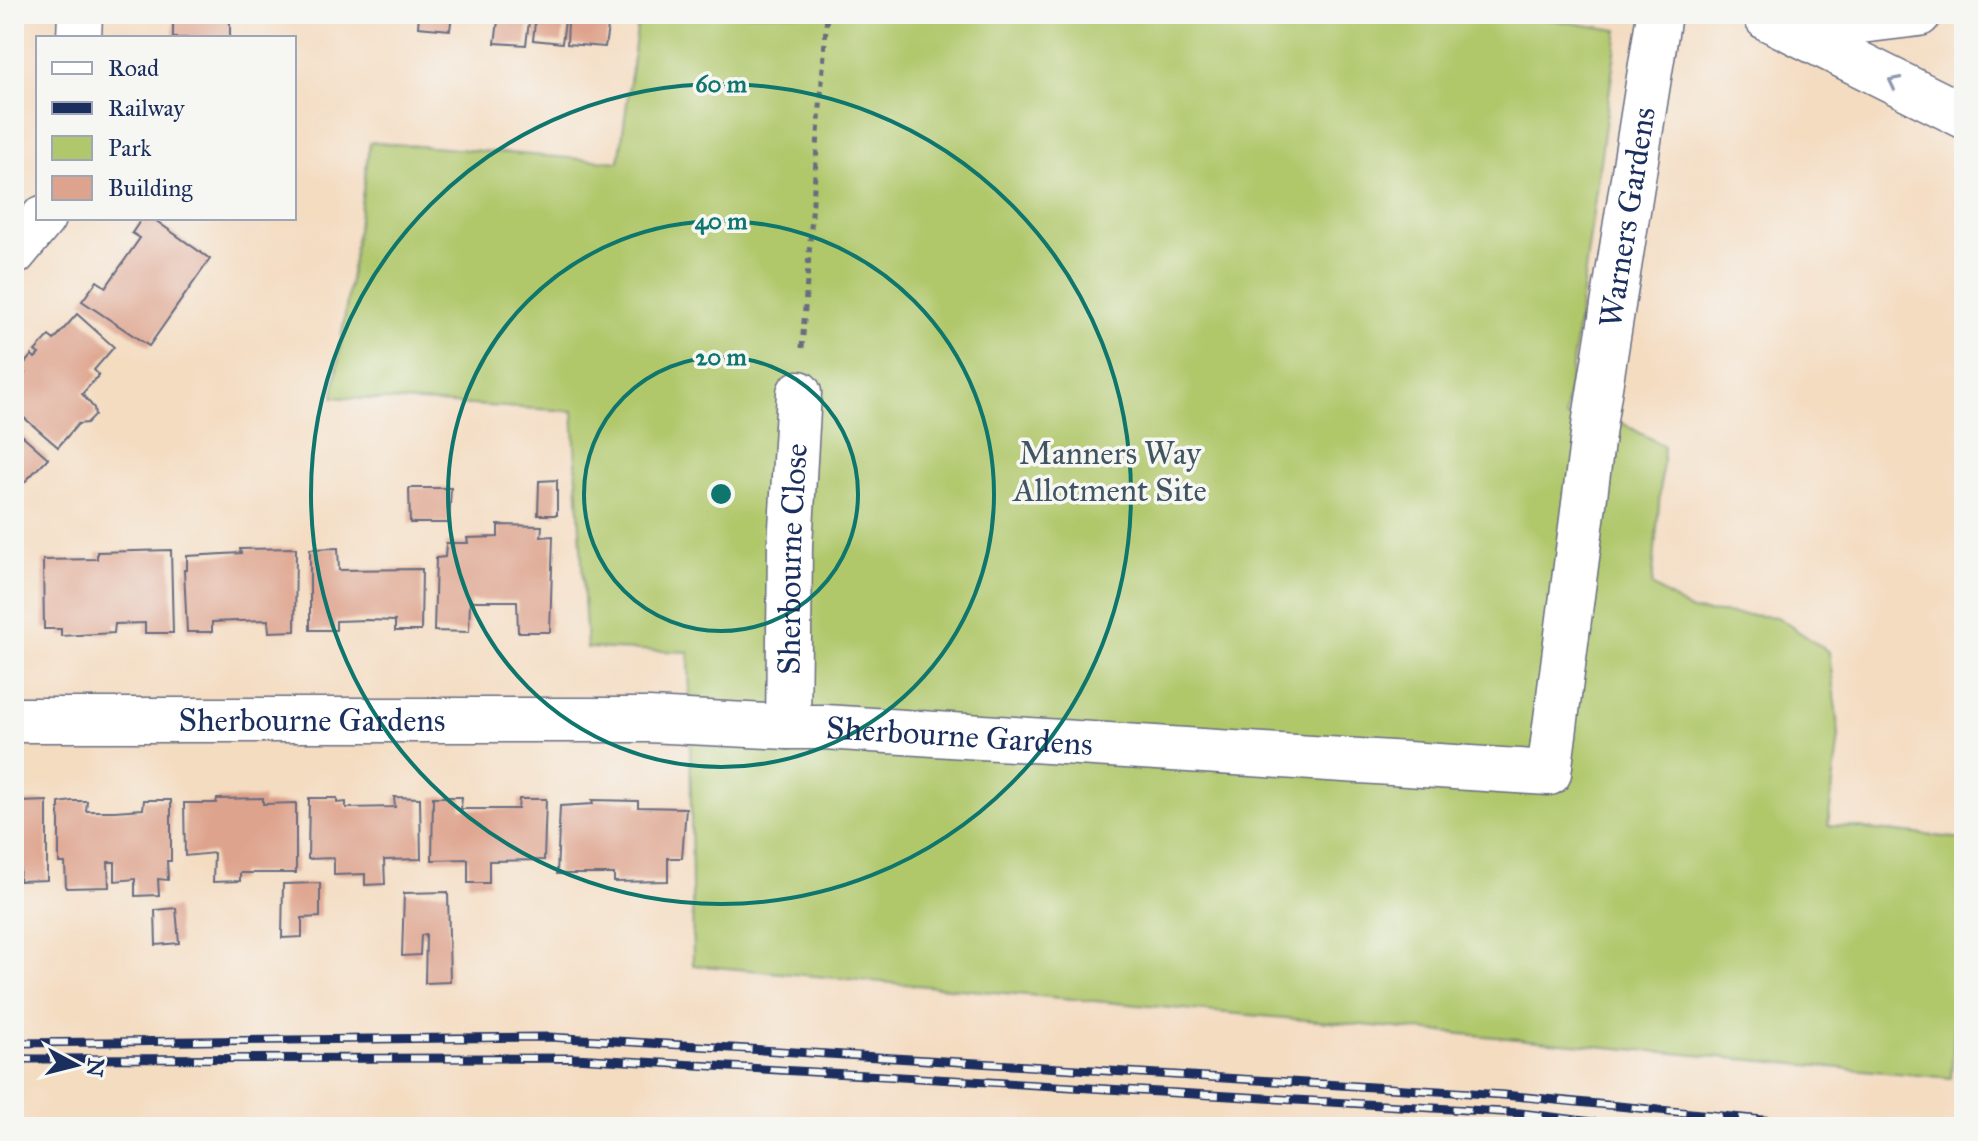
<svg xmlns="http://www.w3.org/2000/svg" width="1978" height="1141" font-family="'IM FELL Great Primer',serif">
<rect width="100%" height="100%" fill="#f6f6f2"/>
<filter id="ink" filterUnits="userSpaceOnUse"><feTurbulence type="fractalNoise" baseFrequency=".0125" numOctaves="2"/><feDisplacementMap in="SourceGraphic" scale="16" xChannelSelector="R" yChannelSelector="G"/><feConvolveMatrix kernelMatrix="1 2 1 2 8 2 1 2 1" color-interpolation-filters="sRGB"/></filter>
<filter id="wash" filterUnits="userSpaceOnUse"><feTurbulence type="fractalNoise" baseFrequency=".006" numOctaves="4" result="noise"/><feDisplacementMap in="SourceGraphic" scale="32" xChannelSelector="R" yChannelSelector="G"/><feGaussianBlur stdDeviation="1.8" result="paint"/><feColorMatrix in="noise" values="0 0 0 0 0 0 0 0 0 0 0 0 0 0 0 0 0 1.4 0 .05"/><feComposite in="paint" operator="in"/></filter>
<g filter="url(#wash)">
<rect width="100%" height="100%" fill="#f4dcc1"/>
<polygon fill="#b0c76b" stroke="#667b64" stroke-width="2" points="639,14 1512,14 1618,30 1565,417 1622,423 1664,446 1652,586 1692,611 1777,617 1829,652 1839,736 1828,825 1964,839 1964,897 1951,1078 693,965 689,652 587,648 573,411 333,397 370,142 619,162"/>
<g id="blocks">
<g fill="#dea38c">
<rect x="173" y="14" width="57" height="24"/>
<polygon points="419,14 452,14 450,30 418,27"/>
<polygon points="499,14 530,14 526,45 495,43"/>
<polygon points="536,14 610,14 605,47 567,44 568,21 565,21 562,43 533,40"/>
<polygon points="142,218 152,218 210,259 149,346 82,301 97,281 106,287 122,264 140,238 132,233"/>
<polygon points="77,314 114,347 94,370 99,375 82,394 94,408 95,415 87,423 78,424 58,447 14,409 14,384 25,373 20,368 32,355 35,358 39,354 35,351 49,336 54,340"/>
<polygon points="14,428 48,458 14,493"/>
<polygon points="557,480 557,515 538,515 539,481"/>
<polygon points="409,488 451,488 449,523 410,523"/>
<polygon points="498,525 542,526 541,537 553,536 550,632 518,632 517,601 470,601 469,632 434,631 436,558 445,557 446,543 468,543 467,538 498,537"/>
<polygon points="296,548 295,631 269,632 268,620 212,622 212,632 187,632 184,570 187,570 187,556 241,553 240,549"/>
<polygon points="338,548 339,570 422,569 421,631 395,631 395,621 367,620 336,621 336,630 310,630 310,549"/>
<polygon points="171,550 173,633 145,633 145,623 115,624 114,633 61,636 61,629 44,629 43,560 97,559 97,552"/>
<polygon points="394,797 420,798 421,859 384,860 385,884 365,885 365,874 334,875 334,858 308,859 309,798 337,798 337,803 346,802 346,808 395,807"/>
<polygon points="433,797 462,797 461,809 518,809 519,799 546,799 544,860 489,861 489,883 468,883 468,859 432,860"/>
<polygon points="263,798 263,804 296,803 296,873 240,873 240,881 213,882 214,853 185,856 184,803 216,803 217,799"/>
<polygon points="144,800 171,800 171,861 167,861 168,880 158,879 159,895 135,896 135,879 115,881 115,862 108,862 109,887 66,888 65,863 59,863 59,803 72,801 87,801 86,811 114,811 143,809"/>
<polygon points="592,800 638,801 638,807 686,808 682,858 668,858 668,881 614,882 614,874 557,874 560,806 593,804"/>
<polygon points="47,801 47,880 19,881 20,863 14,864 14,813 20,813 20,802"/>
<polygon points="320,883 320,917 302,918 302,937 282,938 283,884"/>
<polygon points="448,892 450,982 425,983 426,934 421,935 420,955 402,956 404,893"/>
<polygon points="176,908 179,943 156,945 155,910"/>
</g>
</g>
</g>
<g filter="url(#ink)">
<use href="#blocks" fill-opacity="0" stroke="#676c81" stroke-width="2"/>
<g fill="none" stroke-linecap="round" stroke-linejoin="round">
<defs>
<g id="minor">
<polyline points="79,38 80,14"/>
<polyline points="14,253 43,218"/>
<path id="s1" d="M14 720H648L788 727H825L1549 773 1595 419 1659 14"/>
<path id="s2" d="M788 727 790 545 799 393"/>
</g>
<g id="major">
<polyline points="1767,18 1964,116"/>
<polyline points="1782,18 1861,21 1919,14"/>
</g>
</defs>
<use href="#minor" stroke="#676c81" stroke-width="47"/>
<use href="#major" stroke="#676c81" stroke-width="47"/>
<polyline stroke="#676c81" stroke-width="5" stroke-dasharray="6 6" stroke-linecap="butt" points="802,348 827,14"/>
<use href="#minor" stroke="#fff" stroke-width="44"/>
<use href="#major" stroke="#fff" stroke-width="44"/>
<defs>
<g id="rail">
<polyline points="14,1043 549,1037 1504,1095 1834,1127"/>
<polyline points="14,1059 574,1058 1520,1113 1633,1127"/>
</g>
</defs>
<use href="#rail" stroke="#1b2f5e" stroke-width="9"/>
<use href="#rail" stroke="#f6f6f2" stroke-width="6" stroke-dasharray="18" stroke-linecap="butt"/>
</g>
<defs><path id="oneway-chevron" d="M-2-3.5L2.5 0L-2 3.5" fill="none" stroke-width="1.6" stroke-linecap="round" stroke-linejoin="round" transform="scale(2)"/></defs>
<use stroke="#8d97ae" href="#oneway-chevron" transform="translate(1894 82) rotate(-153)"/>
</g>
<g fill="none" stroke="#0f766e" stroke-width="4">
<circle cx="721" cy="494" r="137"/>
<circle cx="721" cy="494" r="273"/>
<circle cx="721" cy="494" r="410"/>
</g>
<g text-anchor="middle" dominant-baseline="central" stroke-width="7" stroke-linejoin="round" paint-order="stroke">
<g font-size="32" fill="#1b2f5e" stroke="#f6f6f2">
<text stroke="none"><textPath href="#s1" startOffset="2098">Warners Gardens</textPath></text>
<text stroke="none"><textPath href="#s2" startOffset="168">Sherbourne Close</textPath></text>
<text stroke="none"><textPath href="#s1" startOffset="298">Sherbourne Gardens</textPath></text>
<text stroke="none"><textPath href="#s1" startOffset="946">Sherbourne Gardens</textPath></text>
</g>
<g font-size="32" fill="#405561" stroke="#f6f6f2">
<text x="1110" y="453">Manners Way<tspan x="1110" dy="37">Allotment Site</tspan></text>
</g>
</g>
<circle cx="721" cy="494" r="12" fill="#0f766e" stroke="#f6f6f2" stroke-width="4"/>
<g font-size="24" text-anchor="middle" font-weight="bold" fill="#0f766e" stroke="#f6f6f2" stroke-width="7" stroke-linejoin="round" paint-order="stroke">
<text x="721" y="92">60 m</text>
<text x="721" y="229">40 m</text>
<text x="721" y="365">20 m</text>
</g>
<rect width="1978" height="1141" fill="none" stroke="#f6f6f2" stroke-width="48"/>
<rect x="36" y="36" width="260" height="184" fill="#f6f6f2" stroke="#9ea6b7" stroke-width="2"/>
<rect x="52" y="62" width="40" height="12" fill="#ffffff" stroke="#9ea6b7" stroke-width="2"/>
<text x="108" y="76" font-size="24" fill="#1b2f5e">Road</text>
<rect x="52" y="102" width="40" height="12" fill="#1b2f5e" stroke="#9ea6b7" stroke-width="2"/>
<text x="108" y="116" font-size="24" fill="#1b2f5e">Railway</text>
<rect x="52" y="136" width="40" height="24" fill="#b0c76b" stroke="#9ea6b7" stroke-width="2"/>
<text x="108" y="156" font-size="24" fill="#1b2f5e">Park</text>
<rect x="52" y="176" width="40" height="24" fill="#dea38c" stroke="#9ea6b7" stroke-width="2"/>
<text x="108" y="196" font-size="24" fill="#1b2f5e">Building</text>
<g transform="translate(76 1065) rotate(97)" stroke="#f6f6f2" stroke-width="6" paint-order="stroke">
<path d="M0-6L14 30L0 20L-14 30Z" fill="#1b2f5e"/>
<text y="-12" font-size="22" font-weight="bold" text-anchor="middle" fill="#1b2f5e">N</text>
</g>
</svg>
